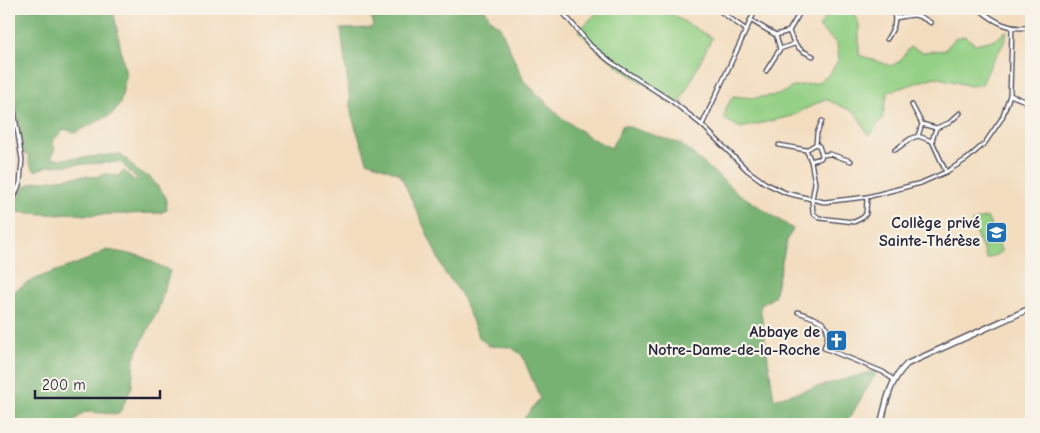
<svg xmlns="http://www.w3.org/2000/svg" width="1040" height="433" font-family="'Comic Neue',sans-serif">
<rect width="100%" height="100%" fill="#f7f3e8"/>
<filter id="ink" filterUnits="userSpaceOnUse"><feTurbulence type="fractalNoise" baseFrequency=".02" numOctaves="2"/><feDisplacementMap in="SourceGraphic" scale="10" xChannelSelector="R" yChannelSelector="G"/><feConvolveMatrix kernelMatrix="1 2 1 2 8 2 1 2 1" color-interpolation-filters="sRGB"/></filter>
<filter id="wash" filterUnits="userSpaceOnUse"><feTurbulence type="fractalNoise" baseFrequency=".0096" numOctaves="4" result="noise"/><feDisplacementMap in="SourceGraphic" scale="20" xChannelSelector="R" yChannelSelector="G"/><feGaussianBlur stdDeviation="1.12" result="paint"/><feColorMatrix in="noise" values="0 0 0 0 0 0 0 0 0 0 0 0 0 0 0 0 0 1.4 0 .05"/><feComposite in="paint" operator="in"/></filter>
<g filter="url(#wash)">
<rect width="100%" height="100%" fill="#f3ddbf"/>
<g fill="#94d085" stroke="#5b7960">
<path d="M601 9H666L678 18 712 38 681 100 684 104C644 88 608 61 578 31Z"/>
<path d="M827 9H852L859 25V55L891 66 900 61 910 47 923 52 945 50 955 38 965 36 975 44 997 39 1007 30C1006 42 1001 48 994 59 989 66 987 75 982 84L971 86 935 77 888 92 882 119 869 136 856 113 825 99 792 116 741 128 724 119 726 108 733 96 753 98 778 95 795 86 816 83 829 75 839 59 837 44 819 27 826 17Z"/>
<polygon points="987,217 1002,252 987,259 971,222"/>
</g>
<g fill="#77b272" stroke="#4c6a56">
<polygon points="9,9 113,9 126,76 120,104 112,114 75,133 65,129 52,141 55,148 51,159 81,158 119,154 126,159 138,172 150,177 166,197 167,210 160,213 86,215 67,213 60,215 12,212 24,187 35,182 83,176 95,177 105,174 117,176 124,171 135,181 137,179 120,162 48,166 35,171 29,163 29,155 25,154 22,146 9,58"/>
<polygon points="370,9 485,9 490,19 500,27 524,81 561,117 589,137 611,148 623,125 681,144 738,193 793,229 787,240 774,297 760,306 774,399 878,370 846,424 520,424 540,398 522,355 511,347 489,346 479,337 460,292 445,273 400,174 367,161 352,117 341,29 371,28 373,24"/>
<path d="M107 250 141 256 170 271 158 310 134 358 132 387 119 414 84 412 72 424H9V296C29 277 57 272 81 262 90 259 98 254 107 250Z"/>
</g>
</g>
<g filter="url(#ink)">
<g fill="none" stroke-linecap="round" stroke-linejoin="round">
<defs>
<g id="minor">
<polyline points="560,9 591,46 611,62 673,102 702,125 747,170 765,183 786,193 824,202 867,197 921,183 946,172 967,159 985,143 1002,118 1010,95 1012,28"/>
<polyline points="717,9 745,29"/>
<path d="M979 9C995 22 1010 31 1031 27"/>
<path d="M896 18C913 14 916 13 931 23"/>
<polyline points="750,20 776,35"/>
<path d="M789 31C794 45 798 50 813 56"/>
<path d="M887 39C894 28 897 22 893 9"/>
<polyline points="794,44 780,49 776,35 789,31 802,9"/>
<polyline points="766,71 780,49"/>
<polyline points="9,79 22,160 20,183 9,211"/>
<polyline points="1010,95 1025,101 1031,110"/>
<polyline points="912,105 922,124 918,136 932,141 936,128 922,124"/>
<polyline points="702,125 756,9"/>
<polyline points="936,128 949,123 960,113"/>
<polyline points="932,141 946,172"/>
<polyline points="779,145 806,150 816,144"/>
<polyline points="806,150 811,161 821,158 822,155 819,146 816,144 817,133 822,121"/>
<polyline points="895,150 910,139 918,136"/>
<polyline points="822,155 830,154 851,161"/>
<polyline points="811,161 815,183 812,200 813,213 819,218 854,222 862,218 866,214 867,197"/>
<path d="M798 312C819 320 835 322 824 348L883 372 894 380"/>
</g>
<path id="tertiary" d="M881 424C886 402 890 380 907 364L1031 308"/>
</defs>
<use href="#minor" stroke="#413e4f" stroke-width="5.5"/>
<use href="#tertiary" stroke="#413e4f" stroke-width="7"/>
<use href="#minor" stroke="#fff" stroke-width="3"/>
<use href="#tertiary" stroke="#fff" stroke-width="4.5"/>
</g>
</g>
<defs>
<symbol id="school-square" viewBox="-11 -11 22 22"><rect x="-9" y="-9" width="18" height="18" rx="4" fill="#1f6fb2" stroke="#f7f3e8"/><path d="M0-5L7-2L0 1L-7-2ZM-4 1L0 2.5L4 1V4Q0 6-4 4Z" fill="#fff"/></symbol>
<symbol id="church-square" viewBox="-11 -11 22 22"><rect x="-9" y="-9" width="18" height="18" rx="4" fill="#1f6fb2" stroke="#f7f3e8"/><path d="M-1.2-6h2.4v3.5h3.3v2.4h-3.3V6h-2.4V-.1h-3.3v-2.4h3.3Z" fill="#fff"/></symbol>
</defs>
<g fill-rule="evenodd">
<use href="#school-square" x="984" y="220" width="25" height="25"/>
<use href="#church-square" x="824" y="328" width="25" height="25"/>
</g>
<g text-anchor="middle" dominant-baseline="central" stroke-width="4.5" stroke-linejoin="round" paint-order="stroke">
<g font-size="16" font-weight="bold" fill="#22223b" stroke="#f7f3e8" text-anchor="end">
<text x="980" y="223">Collège privé<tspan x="980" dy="18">Sainte-Thérèse</tspan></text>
<text x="820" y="332">Abbaye de<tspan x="820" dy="18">Notre-Dame-de-la-Roche</tspan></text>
</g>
</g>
<rect width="1040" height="433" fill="none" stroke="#f7f3e8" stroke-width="30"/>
<path d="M35 390v8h125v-8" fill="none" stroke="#22223b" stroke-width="2.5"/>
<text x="42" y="390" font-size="15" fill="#22223b" stroke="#f7f3e8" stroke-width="4" paint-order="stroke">200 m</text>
</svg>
